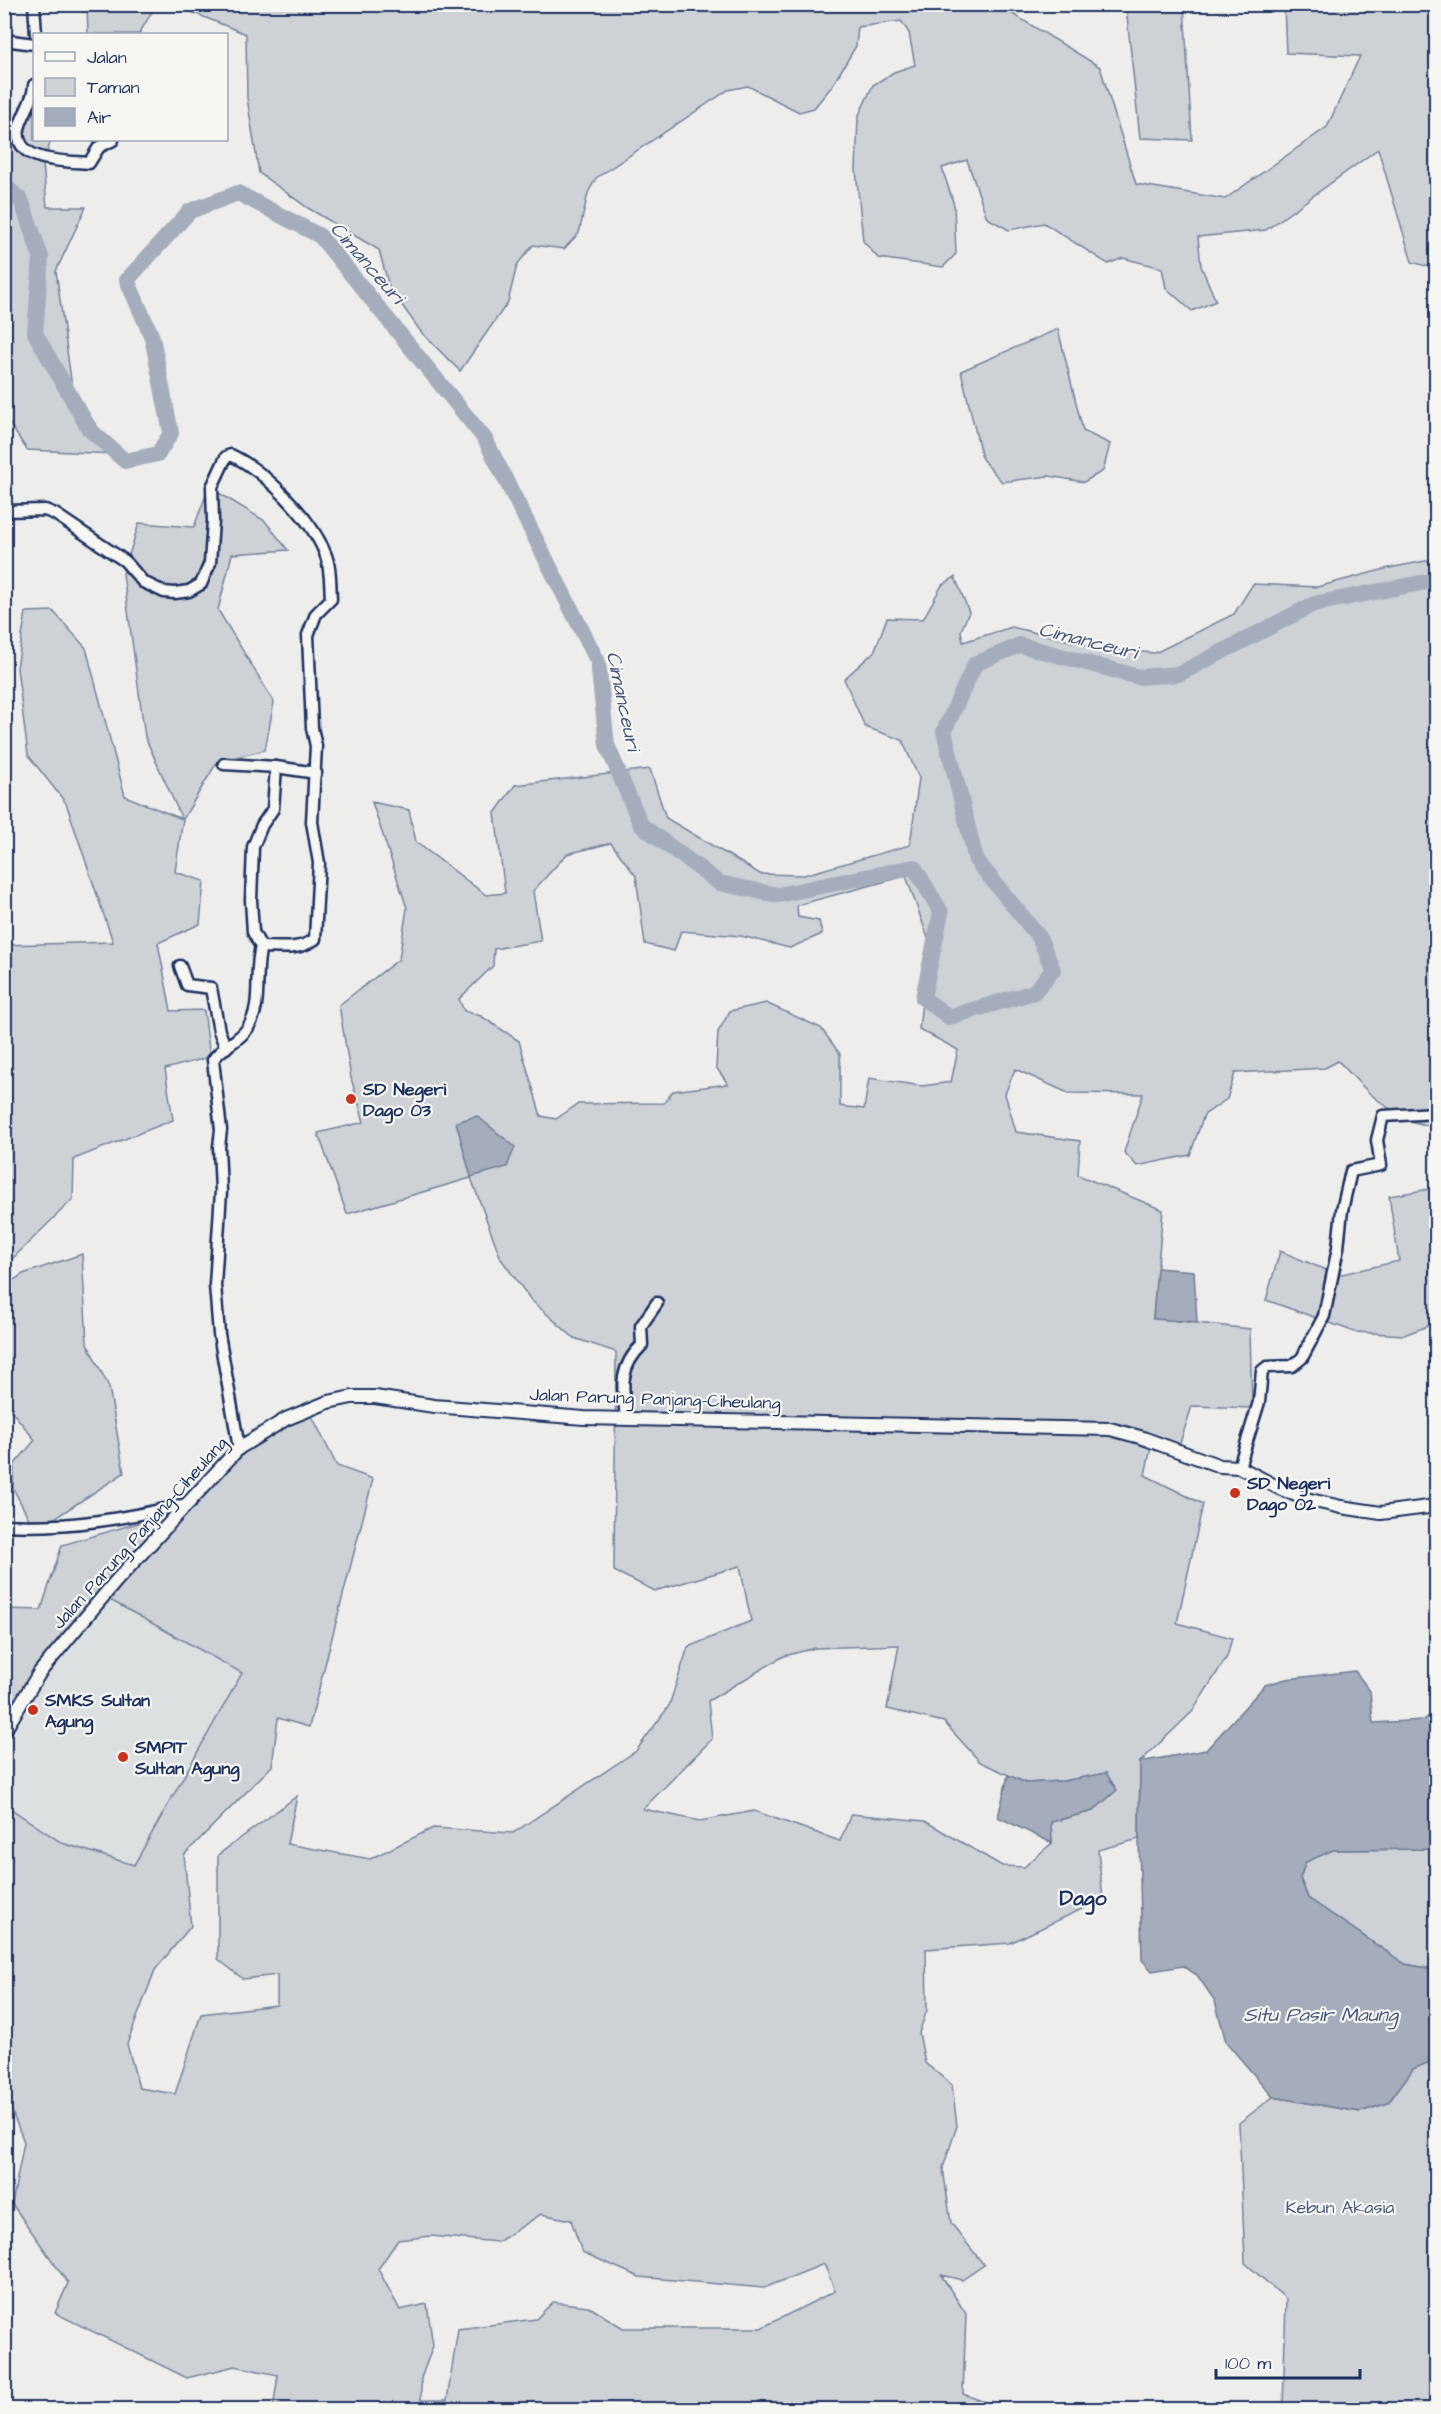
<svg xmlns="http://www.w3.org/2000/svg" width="1441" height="2414" font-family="'Architects Daughter',sans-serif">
<rect width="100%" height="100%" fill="#edeeec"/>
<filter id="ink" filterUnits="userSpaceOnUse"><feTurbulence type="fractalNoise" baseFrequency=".0167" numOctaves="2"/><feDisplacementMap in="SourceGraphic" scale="12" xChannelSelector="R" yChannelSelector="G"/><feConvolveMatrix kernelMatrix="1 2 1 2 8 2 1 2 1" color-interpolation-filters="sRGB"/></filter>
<g filter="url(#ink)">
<polygon fill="#dde0e1" points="103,1595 242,1673 134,1865 62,1843 5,1805 5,1746 32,1696"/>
<g fill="#ced2d7" stroke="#74809a" stroke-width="1.5" fill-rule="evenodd">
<polygon points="1145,4 1184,5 1192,140 1140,138 1126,7"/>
<polygon points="87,5 87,4 156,5 139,34 88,34"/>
<polygon points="174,5 998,5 1100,67 1136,184 1225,199 1327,127 1360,56 1286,53 1284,5 1436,5 1436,269 1412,262 1378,149 1266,230 1198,237 1201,266 1216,301 1192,311 1166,288 1162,268 1123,258 1108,264 1044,223 1009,230 987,218 967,160 942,168 954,205 956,254 943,267 878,258 863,241 856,170 858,117 873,85 894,72 915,65 909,33 901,21 858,27 856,46 832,86 814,108 799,112 748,86 728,90 596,178 588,193 579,233 564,249 533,245 517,265 508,302 460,371 421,332 389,287 379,250 308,208 259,173 247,98 246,34"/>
<polygon points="20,106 34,107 34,140 51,140 43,164 47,207 86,207 56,271 72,387 114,454 27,450 9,423 4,406 4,139 13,139"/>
<polygon points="1058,329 1083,431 1110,444 1103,471 1084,482 1049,476 1002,482 982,459 961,371"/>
<polygon points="209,487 265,521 288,550 232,554 218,610 274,702 265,750 217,762 183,819 175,872 204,881 200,924 158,943 171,1011 204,1010 210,1057 165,1069 173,1120 74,1159 73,1199 5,1266 4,1087 7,1019 5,1020 5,945 113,942 66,803 28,755 17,668 26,612 53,611 86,648 125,796 182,819 145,737 123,574 139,523 194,527"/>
<path d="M1436 559V1128L1403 1119 1369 1093 1338 1061 1325 1068 1235 1073 1227 1099 1204 1115 1190 1155 1137 1166 1124 1152 1143 1094 1068 1093 1015 1069 1005 1094 1016 1132 1080 1141 1078 1175 1163 1210 1153 1318 1250 1329 1252 1408 1192 1406 1178 1449 1152 1443 1145 1475 1203 1504 1177 1623 1232 1638 1227 1657 1192 1712 1140 1762 1139 1839 1098 1850 1103 1899 1010 1943 926 1949 927 2010 919 2033 925 2063 952 2085 957 2126 943 2168 951 2223 984 2265 962 2280 941 2275 966 2314 963 2394 1004 2409H273L278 2375 235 2366 187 2378 55 2313 68 2283 12 2204 24 2142 5 2094V1805L62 1843 134 1865 242 1673 103 1596 32 1696 5 1746V1609L41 1610 62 1545 179 1511 234 1450 309 1410 337 1466 373 1479 309 1727 278 1718 272 1766 184 1855 191 1926 155 1970 127 2044 139 2088 175 2094 201 2014 277 2005V1975L243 1979 218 1959V1855L297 1796 287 1844 370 1859 433 1828 513 1833 636 1751 669 1706 688 1647 751 1621 740 1566 655 1591 614 1571 616 1352 574 1338 531 1300 501 1259 471 1178 347 1214 318 1133 364 1122 351 1078 339 1005 399 959 407 908 372 802 409 810 416 842 486 895 505 893 495 813 515 785 650 769 666 818 760 874 804 875 910 845 919 778 902 740 865 727 844 679 874 652 887 618 923 619 942 585 955 577 969 612 961 631 963 642 1012 627 1103 649 1155 653 1234 614 1253 584 1317 587 1389 568ZM611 843 636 876 645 944 674 951 681 931 741 936 790 948 822 934 819 921 798 917 797 905 906 876 929 941 919 1029 958 1050 951 1082 922 1086 869 1078 864 1109 840 1106V1054L821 1028 766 1003 730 1011 718 1032 716 1067 728 1084 673 1091 664 1103 578 1104 556 1119 541 1116 519 1041 481 1016 464 1011 459 999 493 966 494 949 541 941 533 891 567 854ZM899 1645 887 1709 944 1722 980 1762 1026 1783 1063 1781 1106 1773 1093 1811 1051 1822 1052 1843 1024 1867 1002 1866 925 1821 851 1814 840 1841 754 1811 700 1821 643 1809 712 1739 708 1701 784 1656 815 1648ZM541 2214 571 2220 582 2252 639 2277 764 2288 824 2264 835 2291 761 2328H623L588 2306 553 2302 536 2319 458 2329 447 2400H421V2378L433 2346 427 2304 400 2310 378 2269 398 2240 431 2236 498 2242Z"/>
<polygon points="1436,1188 1436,1323 1404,1335 1355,1332 1266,1300 1280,1251 1338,1275 1399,1261 1389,1196"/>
<polygon points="82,1254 87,1343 109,1387 124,1473 52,1520 29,1519 13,1488 14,1465 35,1440 5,1403 5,1286 23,1274"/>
<polygon points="1436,1849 1436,1967 1432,1969 1405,1964 1308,1898 1300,1878 1305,1862 1333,1850"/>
<polygon points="1436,2059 1436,2409 1283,2409 1286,2299 1245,2263 1239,2123 1273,2097 1360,2112 1388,2103 1413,2069"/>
</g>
<g fill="#a5acbc" stroke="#6e7a96" stroke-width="1.5">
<polygon points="477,1116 515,1147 507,1167 471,1177 456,1122"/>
<polygon points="1157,1268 1194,1271 1197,1322 1153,1319"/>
<polygon points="1355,1671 1370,1691 1373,1723 1424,1720 1436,1710 1436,1849 1333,1850 1306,1862 1300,1878 1308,1898 1405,1964 1432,1969 1436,1967 1436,2059 1413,2069 1388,2103 1360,2112 1273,2097 1226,2042 1215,2001 1197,1975 1183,1966 1152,1971 1142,1960 1139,1839 1140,1762 1206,1750 1265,1685 1286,1679"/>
<polygon points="1106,1773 1117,1790 1093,1811 1051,1822 1052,1843 998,1817 1008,1775 1026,1783 1063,1781"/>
</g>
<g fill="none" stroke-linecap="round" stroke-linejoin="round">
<polyline stroke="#a5acbc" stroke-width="16" points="4,185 21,200 41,257 35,333 89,429 125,461 158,454 171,433 152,337 127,280 190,211 238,193 320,236 485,439 598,662 607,745 641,825 719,883 778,895 914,867 941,912 923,998 949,1017 1034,992 1053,970 1039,937 976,860 944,731 975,664 1020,645 1139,677 1179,674 1314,604 1436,580"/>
<defs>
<g id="minor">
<polyline points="34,4 36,34"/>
<polyline points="4,40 34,44"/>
<path d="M34 85C34 101 22 114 19 129 13 163 67 161 89 163L99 147 113 140"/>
<path d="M4 511 45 510 55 514 125 561 143 582 164 592 175 593 189 591 201 584 210 563 213 521 212 487 226 457 231 455C265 471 311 518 325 553 331 567 330 584 331 599L316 614 308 635 312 728 316 746 312 822 319 863 315 939C299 951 280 947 261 947 253 973 264 1005 247 1029 238 1042 221 1047 213 1060L221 1130 219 1147 221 1191 215 1285 219 1334 239 1448"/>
<polyline points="224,764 276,767 316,773"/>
<polyline points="261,947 253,932 251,900 253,847 262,825 273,809 276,767"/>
<polyline points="180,966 187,985 211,988 219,1031 226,1048"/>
<path d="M626 1417C622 1387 619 1367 642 1345L641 1326 657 1303"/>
<polyline points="1239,1467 1259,1402 1262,1371 1267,1367 1292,1366 1302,1358 1324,1316 1338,1248 1342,1210 1351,1171 1381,1165 1377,1140 1383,1116 1436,1113"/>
<path d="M4 1525C67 1529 129 1518 190 1503"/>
</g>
<polyline id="tertiary" points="4,1731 40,1672 116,1581 239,1448 286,1419 328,1402 352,1397 375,1397 434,1406 584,1418 1110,1429 1140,1437 1220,1466 1239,1467 1279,1488 1306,1499 1341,1507 1381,1513 1436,1506"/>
</defs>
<use href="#minor" stroke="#1b2f5e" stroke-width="15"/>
<use href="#tertiary" stroke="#1b2f5e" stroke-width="16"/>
<use href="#minor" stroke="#f6f6f2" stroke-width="10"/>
<use href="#tertiary" stroke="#f6f6f2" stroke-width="12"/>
</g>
</g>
<g fill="#c8321e" stroke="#f6f6f2" stroke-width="2">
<circle cx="351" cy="1099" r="6"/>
<circle cx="1235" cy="1493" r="6"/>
<circle cx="33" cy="1710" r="6"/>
<circle cx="123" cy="1757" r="6"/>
</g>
<g text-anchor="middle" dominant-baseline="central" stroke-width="4.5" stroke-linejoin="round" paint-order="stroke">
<g font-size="18" font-weight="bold" fill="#1b2f5e" stroke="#f6f6f2" text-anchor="start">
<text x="363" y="1089">SD Negeri<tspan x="363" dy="21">Dago 03</tspan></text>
<text x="1247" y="1483">SD Negeri<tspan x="1247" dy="21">Dago 02</tspan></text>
<text x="45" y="1700">SMKS Sultan<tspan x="45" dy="21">Agung</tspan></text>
<text x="135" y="1747">SMPIT<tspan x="135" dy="21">Sultan Agung</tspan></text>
</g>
<g font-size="18" fill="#1b2f5e" stroke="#f6f6f2">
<text transform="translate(655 1399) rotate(2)">Jalan Parung Panjang–Ciheulang</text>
<text transform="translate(140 1533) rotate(-48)">Jalan Parung Panjang–Ciheulang</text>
</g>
<g font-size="18" fill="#48587c" stroke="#f6f6f2">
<text x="1340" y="2207">Kebun Akasia</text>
</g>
<g font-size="20" font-style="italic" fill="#44547a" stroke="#f6f6f2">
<text transform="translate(367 263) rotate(49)">Cimanceuri</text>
<text transform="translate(1088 641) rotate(14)">Cimanceuri</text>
<text transform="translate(623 701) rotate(78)">Cimanceuri</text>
<text x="1321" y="2015">Situ Pasir Maung</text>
</g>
<g font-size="21" font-weight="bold" fill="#1b2f5e" stroke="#f6f6f2">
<text x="1083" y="1898">Dago</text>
</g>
</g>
<rect width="1441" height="2414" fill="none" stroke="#f6f6f2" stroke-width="24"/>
<rect x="12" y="12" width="1417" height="2390" fill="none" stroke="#1b2f5e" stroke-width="2" filter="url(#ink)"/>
<rect x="33" y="33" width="195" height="108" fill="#f6f6f2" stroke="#9ea6b7" stroke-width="1.5"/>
<rect x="45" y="52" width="30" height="9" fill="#f6f6f2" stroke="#9ea6b7" stroke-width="1.5"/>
<text x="87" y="63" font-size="18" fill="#1b2f5e">Jalan</text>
<rect x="45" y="78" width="30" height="18" fill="#ced2d7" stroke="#9ea6b7" stroke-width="1.5"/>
<text x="87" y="93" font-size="18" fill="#1b2f5e">Taman</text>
<rect x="45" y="108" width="30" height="18" fill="#a5acbc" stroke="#9ea6b7" stroke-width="1.5"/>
<text x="87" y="123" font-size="18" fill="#1b2f5e">Air</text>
<path d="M1216 2369v9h144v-9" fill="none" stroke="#1b2f5e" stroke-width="3"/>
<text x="1225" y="2369" font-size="18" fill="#1b2f5e" stroke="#f6f6f2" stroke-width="4.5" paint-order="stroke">100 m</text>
</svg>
